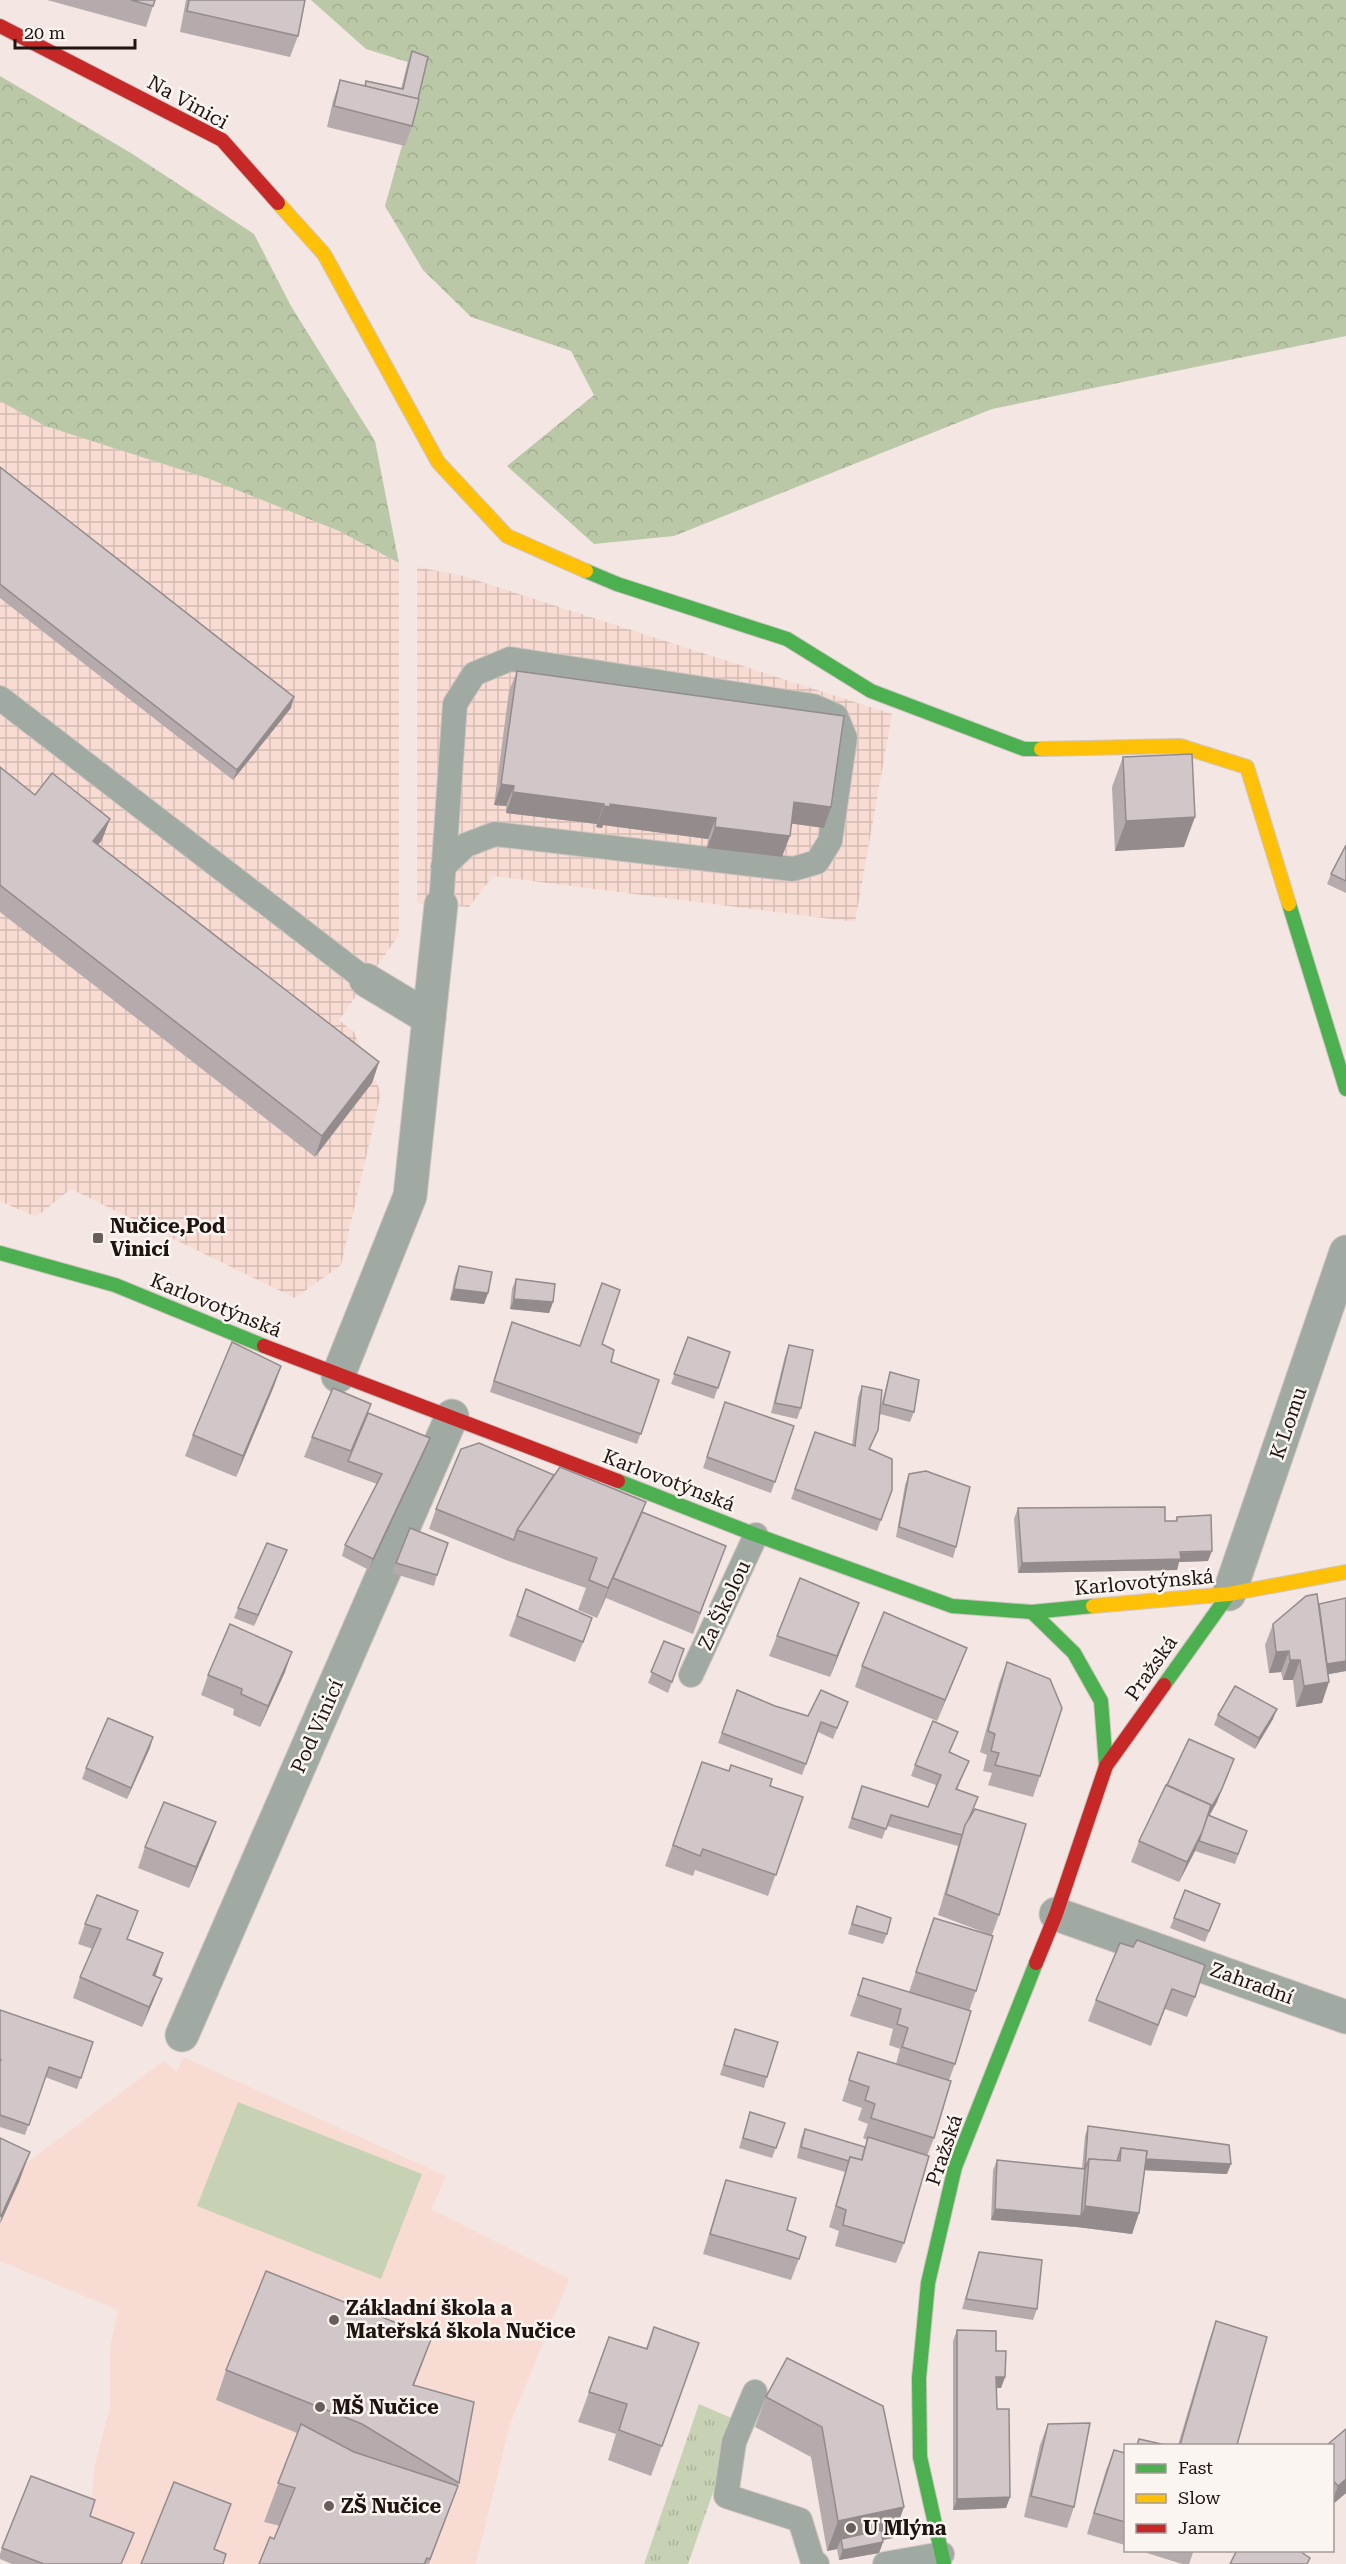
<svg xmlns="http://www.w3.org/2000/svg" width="1346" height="2564" font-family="'Roboto Serif',serif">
<defs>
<pattern id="industrial-grid" width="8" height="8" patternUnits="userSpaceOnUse" patternTransform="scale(1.5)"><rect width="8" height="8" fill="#f8dcd3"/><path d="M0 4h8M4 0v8" fill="none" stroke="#d4bcb4"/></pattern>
<pattern id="grass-tufts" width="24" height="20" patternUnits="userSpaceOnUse" patternTransform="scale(1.5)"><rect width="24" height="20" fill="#c7d2b4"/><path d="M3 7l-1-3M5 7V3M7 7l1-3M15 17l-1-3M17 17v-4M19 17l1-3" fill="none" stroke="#aab39a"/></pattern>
<pattern id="forest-crowns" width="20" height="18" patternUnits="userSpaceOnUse" patternTransform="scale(1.5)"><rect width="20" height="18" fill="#bbc8a8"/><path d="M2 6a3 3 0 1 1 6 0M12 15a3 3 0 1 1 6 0" fill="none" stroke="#a0ab90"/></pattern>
</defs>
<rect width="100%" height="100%" fill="#f4e6e2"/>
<g fill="url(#industrial-grid)">
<polygon points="0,401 45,426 207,478 339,531 399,563 399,935 339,1020 354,1032 381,1093 341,1265 295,1298 71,1189 36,1217 0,1201"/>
<polygon points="417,567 463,576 892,714 855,922 493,876 469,907 417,903"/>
</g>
<polygon fill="#f8dcd3" points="183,2057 446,2176 431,2209 569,2279 510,2424 476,2564 121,2564 130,2543 86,2526 91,2511 94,2468 110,2407 110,2348 118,2310 0,2261 0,2224 26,2163 164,2061 177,2072"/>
<polygon fill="url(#grass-tufts)" points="699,2404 738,2421 688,2564 644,2564"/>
<g fill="url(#forest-crowns)">
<polygon points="311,0 1346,0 1346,336 992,409 674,536 594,544 507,466 594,395 571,351 471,317 423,270 385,206 424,67 366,49"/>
<polygon points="0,76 131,153 254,234 291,306 375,441 399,563 339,531 207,478 45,426 0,401"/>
</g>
<polygon fill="#c7d2b4" points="238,2102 422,2174 381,2279 197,2206"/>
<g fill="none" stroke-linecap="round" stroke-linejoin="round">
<defs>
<g id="lane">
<polyline points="0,698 366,980"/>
<polyline points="441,905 455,704 474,674 510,659 813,706 836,716 845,738 830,841 817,862 793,869 495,834 466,845 443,867"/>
<polyline points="691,1675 756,1535"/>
<polyline points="755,2392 734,2442 726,2496 800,2520 812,2559 817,2564"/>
<polyline points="885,2564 942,2554"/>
</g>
<g id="street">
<polyline points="366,980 429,1018"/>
<polyline points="338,1376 410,1196 441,905"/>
<polyline points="1229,1594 1346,1252"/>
<polyline points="1056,1914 1346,2017"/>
<polyline points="182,2035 452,1416"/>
</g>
<g id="fast">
<polyline points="586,571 617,584 787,639 871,691 1024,749 1041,749"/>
<polyline points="1289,904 1346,1089"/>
<polyline points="0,1253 115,1285 264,1346"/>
<polyline points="618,1481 756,1535 952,1606 1032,1612 1093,1606"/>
<polyline points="1032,1612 1074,1653 1101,1701 1106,1766"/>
<polyline points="1164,1685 1229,1594"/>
<polyline points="944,2564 920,2457 919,2378 928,2283 955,2167 1036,1963"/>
</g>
<g id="slow">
<polyline points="278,203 324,254 438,462 507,536 586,571"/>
<polyline points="1041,749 1180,746 1247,767 1289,904"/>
<polyline points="1093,1606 1229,1594 1346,1572"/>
</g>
<g id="jam">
<polyline points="0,26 222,140 278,203"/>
<polyline points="264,1346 618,1481"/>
<polyline points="1036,1963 1056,1914 1106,1766 1164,1685"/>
</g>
</defs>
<use href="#lane" stroke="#d0c5c2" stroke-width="26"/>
<use href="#street" stroke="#d0c5c2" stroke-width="35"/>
<use href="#fast" stroke="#d0c5c2" stroke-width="16"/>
<use href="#slow" stroke="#d0c5c2" stroke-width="16"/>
<use href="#jam" stroke="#d0c5c2" stroke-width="16"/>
<use href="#lane" stroke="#a0aaa3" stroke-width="24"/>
<use href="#street" stroke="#a0aaa3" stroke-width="33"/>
<use href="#fast" stroke="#4caf50" stroke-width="14"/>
<use href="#slow" stroke="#ffc107" stroke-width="14"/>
<use href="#jam" stroke="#c62828" stroke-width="14"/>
</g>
<g fill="#b5abac">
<polygon points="47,0 155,0 146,27"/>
<polygon points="186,0 305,0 298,36 290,57 180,32"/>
<polygon points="412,51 418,99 412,126 405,146 327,127 333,101 340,80 364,86 401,89 408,61"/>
<polygon points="0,467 291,708 233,780 0,598"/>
<polygon points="517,671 831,807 824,828 791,823 782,857 707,848 708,839 603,825 602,828 596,827 597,824 506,813 506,806 494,805 509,691"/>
<polygon points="1123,757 1184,847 1115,851 1112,787"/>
<polygon points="0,767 35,795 102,840 98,845 379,1062 372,1083 315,1157 0,912"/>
<polygon points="1346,845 1346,893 1327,884 1331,874"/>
<polygon points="459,1266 488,1293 484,1304 450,1300 455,1276"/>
<polygon points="516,1279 553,1302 549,1313 510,1309 512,1289"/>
<polygon points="512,1322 580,1346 602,1344 611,1362 659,1380 637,1444 490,1392"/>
<polygon points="688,1337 730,1352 714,1399 671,1384"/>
<polygon points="789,1345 801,1408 797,1419 771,1413 785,1356"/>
<polygon points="281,1366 274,1386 236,1477 185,1456 193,1435"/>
<polygon points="890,1372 914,1412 910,1422 880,1414 878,1430 870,1449 892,1490 877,1531 791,1499 815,1432 852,1445 858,1397 862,1386 880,1409 887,1383"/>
<polygon points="725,1402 794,1426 771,1493 703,1468"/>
<polygon points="367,1414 430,1438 426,1449 369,1570 342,1556 345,1545 377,1484 304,1457 312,1437"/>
<polygon points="909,1474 956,1547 953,1558 896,1537 905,1485"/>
<polygon points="1018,1508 1165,1521 1175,1521 1177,1517 1208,1561 1179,1562 1177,1570 1018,1573 1014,1519"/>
<polygon points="436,1509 642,1512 726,1546 693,1634 606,1598 597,1618 578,1610 586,1588 506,1560 429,1529"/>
<polygon points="287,1550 254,1626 234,1618 238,1608"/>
<polygon points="396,1563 437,1575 434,1586 392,1573"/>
<polygon points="526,1589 585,1638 575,1662 509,1636"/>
<polygon points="1346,1598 1346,1671 1328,1674 1322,1703 1296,1707 1293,1680 1283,1680 1281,1672 1269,1673 1265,1645 1273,1624 1319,1604"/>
<polygon points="859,1603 830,1677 769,1656 777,1636"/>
<polygon points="664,1641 684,1649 668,1693 648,1683"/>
<polygon points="1007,1662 1040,1776 1033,1797 988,1785 992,1773 983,1771 987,1755 980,1752 999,1683"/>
<polygon points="862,1666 959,1668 937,1721 855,1687"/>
<polygon points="285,1672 260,1727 233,1715 234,1709 201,1695 208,1675"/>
<polygon points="737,1690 775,1706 808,1716 848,1702 833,1739 818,1732 802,1775 718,1743"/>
<polygon points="1218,1715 1273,1719 1255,1749 1214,1725"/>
<polygon points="153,1737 127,1799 82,1779 86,1768"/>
<polygon points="954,1743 950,1752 969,1761 957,1790 972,1813 999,1915 992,1935 976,1991 969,2011 955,2064 949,2080 934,2138 927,2156 904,2243 896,2263 835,2246 839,2231 829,2227 845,2172 797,2158 801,2139 805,2129 865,2147 867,2140 863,2138 868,2124 858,2120 862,2108 842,2101 858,2052 896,2064 900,2049 889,2045 893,2029 850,2016 863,1978 909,1992 934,1918 986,1933 938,1915 958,1846 887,1826 882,1839 848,1828 862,1786 928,1807 936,1785 911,1776 915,1765"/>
<polygon points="702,1762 803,1797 768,1896 695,1870 693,1876 665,1866"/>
<polygon points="1217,1802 1209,1815 1247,1831 1235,1864 1195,1851 1179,1882 1131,1862 1139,1841"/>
<polygon points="216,1822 208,1843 189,1888 138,1868 145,1847"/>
<polygon points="1185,1890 1220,1904 1205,1942 1170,1928"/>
<polygon points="857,1906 887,1934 883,1944 848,1934"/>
<polygon points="85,1924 128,1939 155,1976 154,1999 142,2027 73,1998 80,1977 93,1949 78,1944"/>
<polygon points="1120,1943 1195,1997 1187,2017 1165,2009 1151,2046 1088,2021 1096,2000"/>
<polygon points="0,2010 93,2042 77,2089 45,2077 25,2135 0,2127"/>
<polygon points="735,2029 767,2077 764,2088 720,2075"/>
<polygon points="750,2112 785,2123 772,2158 739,2148"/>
<polygon points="1088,2126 1227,2174 1145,2170 1139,2213 1132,2234 1077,2227 991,2220 993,2170 997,2160 1082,2169 1085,2136"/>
<polygon points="726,2180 787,2230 799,2259 791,2280 703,2254 719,2201"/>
<polygon points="979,2252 1037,2309 1033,2320 962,2309"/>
<polygon points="1216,2321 1237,2445 1178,2445 1209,2341"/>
<polygon points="654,2327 699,2343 651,2476 608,2460 616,2434 578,2422 609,2337 646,2348"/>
<polygon points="957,2330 996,2351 1005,2377 1001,2388 996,2388 997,2409 1010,2497 1006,2508 953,2510 953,2341"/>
<polygon points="432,2337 414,2385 459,2483 429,2564 259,2564 274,2539 280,2526 264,2522 297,2433 216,2400 226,2370"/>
<polygon points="787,2358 893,2538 882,2540 883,2542 879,2553 839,2560 837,2549 827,2551 811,2457 755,2427 766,2397"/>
<polygon points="1048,2424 1074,2507 1067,2528 1024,2517 1040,2445"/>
<polygon points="1346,2429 1346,2493 1332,2505 1332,2445"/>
<polygon points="1114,2450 1125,2453 1125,2545 1087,2534 1106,2470"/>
<polygon points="2,2548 121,2564 12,2564 0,2559 0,2554"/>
<polygon points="1148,2550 1194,2550 1189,2564 1182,2564 1147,2553"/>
</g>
<g fill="#938b8c">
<polygon points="294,697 291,708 233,780 237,770"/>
<polygon points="501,784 514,786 506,806 494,805"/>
<polygon points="513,792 604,804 597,824 506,813"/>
<polygon points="794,802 831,807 824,828 787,823"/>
<polygon points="610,804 716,818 708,839 603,825 602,828 596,827 604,806"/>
<polygon points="1195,817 1184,847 1115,851 1126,821"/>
<polygon points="110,819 102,840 85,861 93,841"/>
<polygon points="715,827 790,836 782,857 707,848"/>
<polygon points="379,1062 372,1083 315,1157 322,1136"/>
<polygon points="454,1289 488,1293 484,1304 450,1300"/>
<polygon points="514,1299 553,1302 549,1313 510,1309"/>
<polygon points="281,1366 274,1386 236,1477 243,1456"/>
<polygon points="430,1438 426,1449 369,1570 373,1559"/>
<polygon points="646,1502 635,1533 613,1578 597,1618 608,1588"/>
<polygon points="287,1550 283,1560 254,1626 258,1615"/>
<polygon points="1212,1551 1208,1561 1179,1562 1177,1570 1018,1573 1022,1563"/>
<polygon points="859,1603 851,1624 830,1677 837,1656"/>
<polygon points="967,1648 959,1668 937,1721 945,1700"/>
<polygon points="1289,1651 1281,1672 1269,1673 1276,1652"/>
<polygon points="292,1652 285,1672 260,1727 268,1706"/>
<polygon points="1290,1660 1300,1660 1293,1680 1283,1680"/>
<polygon points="1346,1661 1346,1671 1319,1676 1323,1665"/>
<polygon points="1329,1682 1322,1703 1296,1707 1304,1686"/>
<polygon points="1277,1709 1273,1719 1255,1749 1259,1738"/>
<polygon points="153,1737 150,1748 127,1799 131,1788"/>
<polygon points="1230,1769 1217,1802 1205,1824 1208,1815"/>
<polygon points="216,1822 208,1843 189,1888 196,1867"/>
<polygon points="1203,1830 1195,1851 1179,1882 1187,1862"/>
<polygon points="163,1953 156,1974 146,1996 153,1975"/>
<polygon points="162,1979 154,1999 142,2027 149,2007"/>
<polygon points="30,2152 19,2182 0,2224 1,2216"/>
<polygon points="1121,2158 1231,2164 1227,2174 1118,2169"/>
<polygon points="1085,2206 1139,2213 1132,2234 1077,2227 991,2220 995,2209 1081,2216"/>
<polygon points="432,2337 421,2367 402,2415 413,2385"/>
<polygon points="996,2377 1005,2377 1001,2388 992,2388"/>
<polygon points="1346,2479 1346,2493 1332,2505 1332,2502 1338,2486"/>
<polygon points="458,2486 444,2524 428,2564"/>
<polygon points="1010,2497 1006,2508 953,2510 957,2499"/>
<polygon points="904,2507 893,2538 843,2548 841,2539 837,2549 827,2551 838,2521"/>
<polygon points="883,2542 879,2553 839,2560 843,2550"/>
</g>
<g fill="#d2c7c8" stroke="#938b8c" stroke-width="1.5">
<polygon points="131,0 155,0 153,6"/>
<polygon points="189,0 305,0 298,36 187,11"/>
<polygon points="412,51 428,57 418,99 365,86 366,81 403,89"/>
<polygon points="340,80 419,99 412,126 334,106"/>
<polygon points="0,467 294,697 237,770 0,584"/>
<polygon points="517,671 844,716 831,807 794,802 790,836 715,827 716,818 610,804 610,807 604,806 604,804 513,792 514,786 501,784"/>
<polygon points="1192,754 1195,817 1126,821 1123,757"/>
<polygon points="0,767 35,795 52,773 66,784 110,819 93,841 379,1062 322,1136 0,885"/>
<polygon points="1346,845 1346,881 1331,874"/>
<polygon points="459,1266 492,1272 488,1293 454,1289"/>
<polygon points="516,1279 555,1284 553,1302 514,1299"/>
<polygon points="602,1283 620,1290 602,1344 614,1350 611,1362 659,1380 641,1434 494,1381 512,1322 580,1346"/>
<polygon points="688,1337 730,1352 718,1388 674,1374"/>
<polygon points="232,1342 281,1366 243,1456 193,1435"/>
<polygon points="789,1345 813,1350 801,1408 775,1403"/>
<polygon points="890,1372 919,1380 914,1412 883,1404"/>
<polygon points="862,1386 882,1390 878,1430 869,1449 892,1459 892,1490 881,1520 795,1489 815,1432 855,1446"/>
<polygon points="333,1388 371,1404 351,1451 312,1437"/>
<polygon points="725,1402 794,1426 775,1482 707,1457"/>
<polygon points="368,1413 430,1438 373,1559 345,1545 382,1474 348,1461"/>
<polygon points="479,1443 554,1475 517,1530 514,1540 436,1509 461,1449"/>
<polygon points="560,1467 646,1502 608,1588 589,1580 597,1558 517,1530"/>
<polygon points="926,1471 970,1487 956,1547 899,1527 909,1474"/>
<polygon points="1165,1507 1165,1521 1177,1521 1177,1517 1211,1515 1212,1551 1180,1552 1181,1559 1022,1563 1018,1508"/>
<polygon points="642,1512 726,1546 700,1613 613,1578"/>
<polygon points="410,1528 448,1543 437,1575 396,1563"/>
<polygon points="267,1543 287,1550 258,1615 238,1608"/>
<polygon points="800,1578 859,1603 837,1656 777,1636"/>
<polygon points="526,1589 592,1618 583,1642 517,1616"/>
<polygon points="1317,1594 1329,1682 1304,1686 1300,1660 1290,1660 1289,1651 1276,1652 1273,1624 1306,1596"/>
<polygon points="1346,1598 1346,1661 1327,1664 1319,1604"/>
<polygon points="884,1612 967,1648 945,1700 862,1666"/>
<polygon points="230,1624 292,1652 268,1706 241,1694 242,1689 208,1675"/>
<polygon points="664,1641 684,1649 672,1682 651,1672"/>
<polygon points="1007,1662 1050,1679 1062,1708 1040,1776 995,1765 999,1753 991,1751 995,1734 988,1731"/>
<polygon points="1235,1686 1277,1709 1259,1738 1218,1715"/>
<polygon points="737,1690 775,1706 808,1716 821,1690 848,1702 837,1728 821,1722 806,1764 722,1733"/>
<polygon points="108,1718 153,1737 131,1788 86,1768"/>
<polygon points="933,1721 958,1732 949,1752 969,1761 956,1789 978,1797 962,1835 891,1815 886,1829 852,1818 862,1786 928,1807 941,1775 915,1765"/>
<polygon points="1189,1739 1234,1759 1221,1791 1208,1813 1211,1805 1167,1785"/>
<polygon points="702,1762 729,1771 731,1765 772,1779 770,1786 803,1797 776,1875 703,1849 700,1856 673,1845"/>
<polygon points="1166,1785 1211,1805 1203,1830 1187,1862 1139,1841"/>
<polygon points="164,1802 216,1822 196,1867 145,1847"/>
<polygon points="975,1809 1026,1824 999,1915 946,1894 965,1825"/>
<polygon points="1208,1815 1247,1831 1238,1854 1199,1841"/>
<polygon points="1185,1890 1220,1904 1209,1931 1174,1918"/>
<polygon points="97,1895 138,1911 127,1939 163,1953 153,1975 162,1979 149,2007 80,1977 101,1929 85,1924"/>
<polygon points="857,1906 891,1918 887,1934 852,1924"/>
<polygon points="934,1918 993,1936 976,1991 916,1972"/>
<polygon points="1137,1940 1205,1965 1195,1997 1172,1989 1158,2025 1096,2000 1120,1943 1133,1947"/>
<polygon points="863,1978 971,2011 955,2064 902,2047 908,2028 897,2024 901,2009 858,1995"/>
<polygon points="0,2010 93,2042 81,2078 49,2067 29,2125 0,2115 0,2062 1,2060 0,2060"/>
<polygon points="735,2029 778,2042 767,2077 724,2065"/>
<polygon points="858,2052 951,2081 934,2138 871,2118 875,2104 865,2100 869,2087 849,2080"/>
<polygon points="750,2112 785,2123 776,2148 743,2138"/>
<polygon points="1088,2126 1229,2145 1231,2164 1146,2159 1147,2151 1121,2148 1117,2161 1089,2159 1085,2169"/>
<polygon points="805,2129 865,2147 862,2160 850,2157 849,2161 801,2147"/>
<polygon points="868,2137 929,2156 904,2243 843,2225 846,2210 836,2206 850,2157 862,2160"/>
<polygon points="0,2138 30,2152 1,2216 0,2216"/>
<polygon points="1121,2148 1147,2151 1139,2213 1085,2206 1089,2159 1120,2161"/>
<polygon points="997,2160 1085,2169 1081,2216 995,2209"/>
<polygon points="726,2180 796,2198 787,2230 806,2237 799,2259 710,2234"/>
<polygon points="979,2252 1042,2260 1037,2309 966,2299"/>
<polygon points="266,2271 432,2337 413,2385 474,2402 459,2483 362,2424 226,2370"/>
<polygon points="1216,2321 1267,2337 1237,2445 1180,2445"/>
<polygon points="654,2327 699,2343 662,2446 619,2430 627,2404 589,2392 609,2337 647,2349"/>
<polygon points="957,2330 996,2331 996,2351 1006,2351 1005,2377 996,2377 997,2409 1009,2409 1010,2497 957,2499"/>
<polygon points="787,2358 883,2406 904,2507 838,2521 822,2427 766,2397"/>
<polygon points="1090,2423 1074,2507 1031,2496 1048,2424"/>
<polygon points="301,2424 354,2452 458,2486 430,2559 427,2558 424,2564 259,2564 270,2537 274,2539 295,2488 278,2483"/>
<polygon points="1346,2429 1346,2479 1338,2486 1332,2479 1332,2445 1327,2445"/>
<polygon points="1139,2439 1166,2445 1137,2445"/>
<polygon points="1114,2450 1125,2453 1125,2522 1094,2513"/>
<polygon points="31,2476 95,2500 90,2516 134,2533 121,2564 44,2564 2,2548"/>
<polygon points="174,2482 231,2504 214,2549 226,2554 223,2564 141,2564"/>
<polygon points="881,2530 883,2542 843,2550 841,2539"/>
<polygon points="1237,2550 1298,2550 1310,2558 1307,2564 1230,2564"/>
</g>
<g fill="#6a5e5a" stroke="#fbf5f2" stroke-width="2">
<rect x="92" y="1232" width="12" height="12" rx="3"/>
<circle cx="334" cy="2320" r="6"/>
<circle cx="320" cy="2407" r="6"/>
<circle cx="329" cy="2506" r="6"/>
<circle cx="851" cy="2528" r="6"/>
</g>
<g text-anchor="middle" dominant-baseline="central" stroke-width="5" stroke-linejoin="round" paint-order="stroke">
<g font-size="20" fill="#1f1410" stroke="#fbf5f2">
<text transform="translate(188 102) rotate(29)">Na Vinici</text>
<text transform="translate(216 1305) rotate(22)">Karlovotýnská</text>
<text transform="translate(1288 1423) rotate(-71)">K Lomu</text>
<text transform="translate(669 1480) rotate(21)">Karlovotýnská</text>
<text transform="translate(1144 1582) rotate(-5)">Karlovotýnská</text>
<text transform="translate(724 1605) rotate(-65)">Za Školou</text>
<text transform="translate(1151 1668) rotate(-55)">Pražská</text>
<text transform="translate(317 1726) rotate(-66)">Pod Vinicí</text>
<text transform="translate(1252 1983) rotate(20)">Zahradní</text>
<text transform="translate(944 2150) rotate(-71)">Pražská</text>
</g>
<g font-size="20" font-weight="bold" fill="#1f1410" stroke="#fbf5f2" text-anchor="start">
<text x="110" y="1226">Nučice,Pod<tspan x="110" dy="23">Vinicí</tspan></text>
<text x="346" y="2308">Základní škola a<tspan x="346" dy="23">Mateřská škola Nučice</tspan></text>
<text x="332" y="2407">MŠ Nučice</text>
<text x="341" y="2506">ZŠ Nučice</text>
<text x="863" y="2528">U Mlýna</text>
</g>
</g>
<rect x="1124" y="2444" width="210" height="108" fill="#fbf5f2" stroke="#a39b98" stroke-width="1.5"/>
<rect x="1136" y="2464" width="30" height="9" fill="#4caf50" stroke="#a39b98" stroke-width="1.5"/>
<text x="1178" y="2474" font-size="18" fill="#1f1410">Fast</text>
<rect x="1136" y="2494" width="30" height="9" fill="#ffc107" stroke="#a39b98" stroke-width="1.5"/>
<text x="1178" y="2504" font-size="18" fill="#1f1410">Slow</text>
<rect x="1136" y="2524" width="30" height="9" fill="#c62828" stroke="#a39b98" stroke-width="1.5"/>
<text x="1178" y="2534" font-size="18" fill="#1f1410">Jam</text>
<path d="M15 39v9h120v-9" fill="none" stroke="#1f1410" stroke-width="3"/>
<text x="24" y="39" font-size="18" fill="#1f1410" stroke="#fbf5f2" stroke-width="4.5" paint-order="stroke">20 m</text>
</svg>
